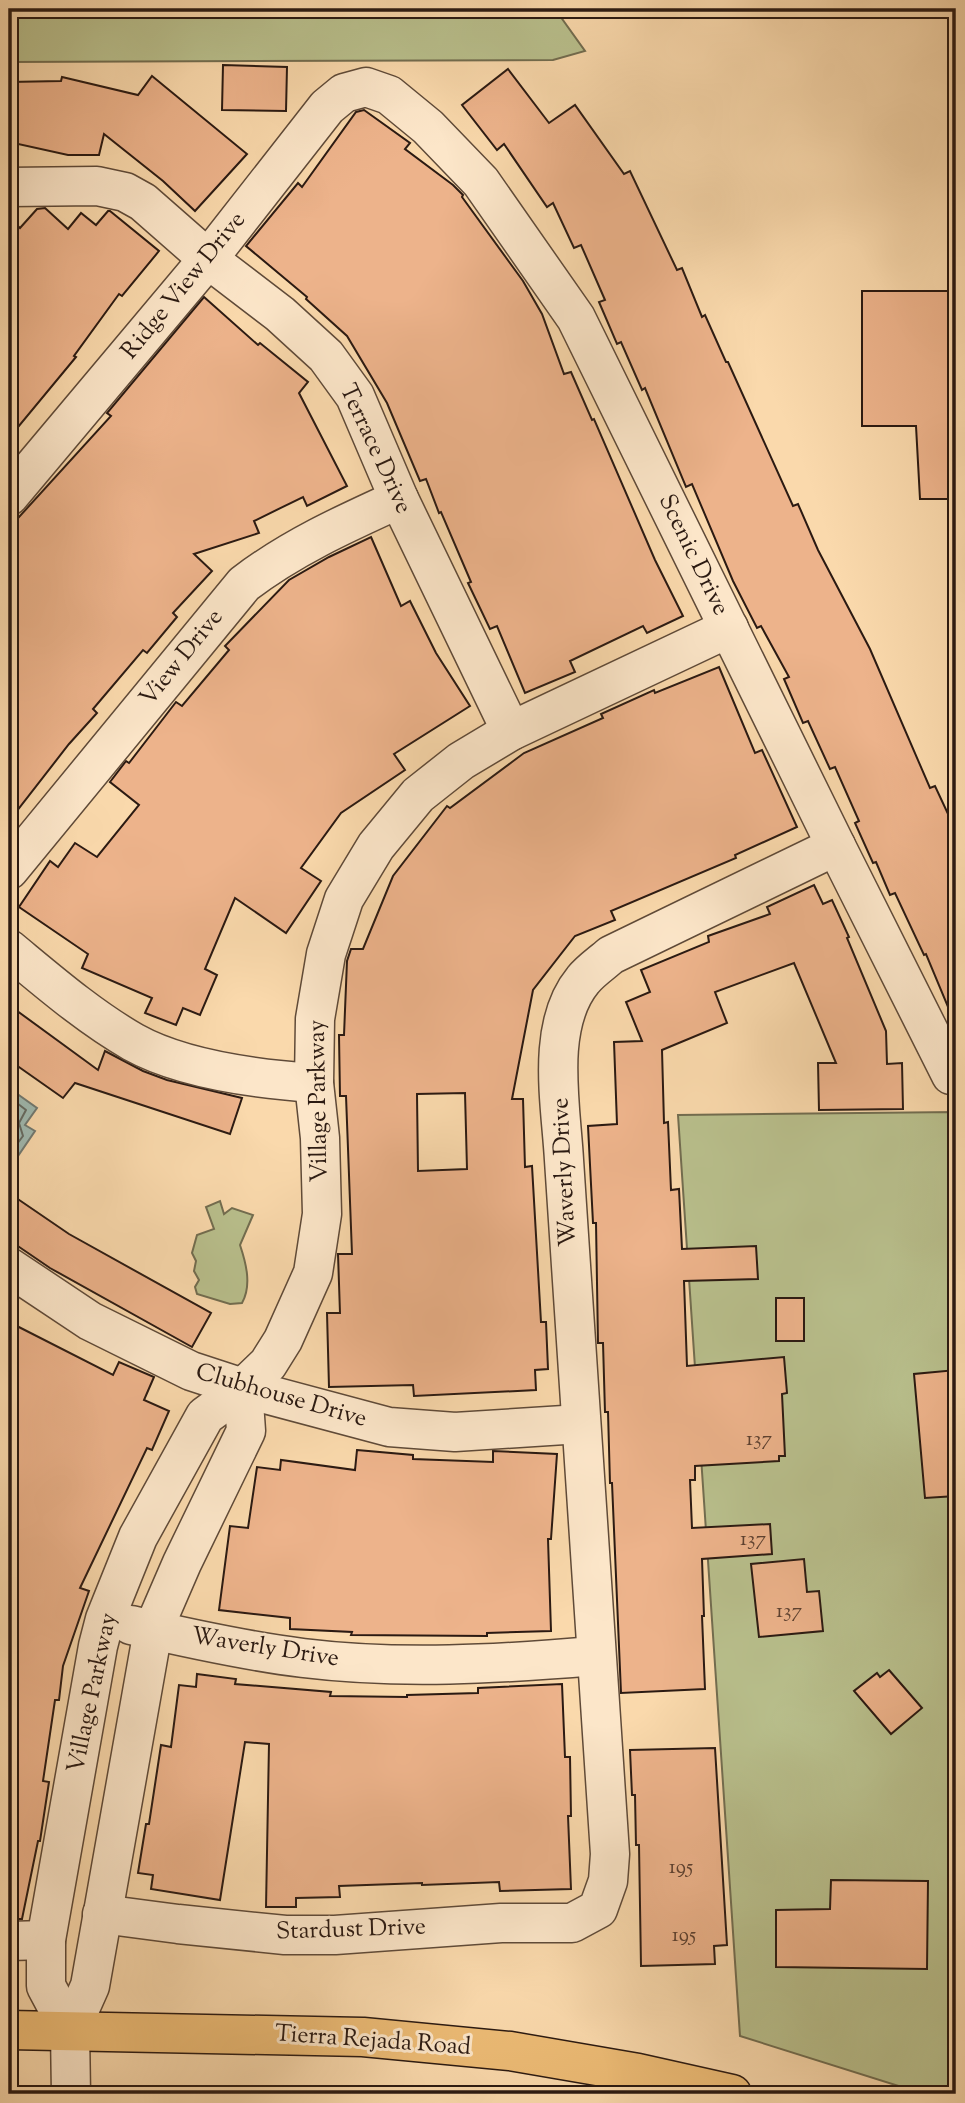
<svg xmlns="http://www.w3.org/2000/svg" width="965" height="2103" font-family="'Sorts Mill Goudy',serif">
<rect width="100%" height="100%" fill="#fad9ac"/>
<filter id="stains"><feTurbulence type="fractalNoise" baseFrequency=".00286" numOctaves="4"/><feColorMatrix values="0 0 0 0 .2 0 0 0 0 .09 0 0 0 0 .02 0 0 0 .5 -.17"/></filter>
<radialGradient id="worn" r=".72"><stop offset=".6" stop-color="#630" stop-opacity="0"/><stop offset="1" stop-color="#630" stop-opacity=".3"/></radialGradient>
<g fill="#b9c08d" stroke="#726d50" stroke-width="2">
<polygon points="9,9 555,9 585,51 553,60 9,62"/>
<polygon points="956,1112 956,2094 924,2094 740,2036 678,1115"/>
<path d="M220 1201 224 1214 232 1208 253 1215 240 1245C246 1263 252 1285 242 1303L230 1304 197 1294 195 1287 199 1280 194 1271 196 1261 192 1253 197 1235 214 1229 206 1207Z"/>
</g>
<polygon fill="#9fb9b0" stroke="#717971" stroke-width="2" points="9,1088 37,1108 25,1125 35,1131 18,1156 9,1149"/>
<g fill="none" stroke-linecap="round" stroke-linejoin="round">
<polyline stroke="#656a61" stroke-width="2" points="9,1097 26,1110 19,1123 23,1136 17,1144 9,1144"/>
</g>
<g fill="#edb38b" stroke="#2b1a12" stroke-width="2" fill-rule="evenodd">
<polygon points="223,65 287,67 286,111 222,110"/>
<polygon points="508,69 549,123 575,105 624,174 630,171 677,270 682,268 702,317 705,315 726,362 728,362 793,506 798,504 818,550 870,649 930,788 935,786 956,831 956,1026 926,954 924,955 895,893 890,895 876,862 873,863 855,823 859,821 835,767 830,769 808,721 803,723 784,679 789,677 761,626 757,628 733,581 692,484 686,487 645,388 642,390 621,342 617,344 599,302 605,300 581,245 574,248 553,203 547,207 504,144 497,150 462,105"/>
<polygon points="152,76 247,154 195,211 163,181 104,134 99,155 68,155 9,142 9,82 61,81 62,77 138,95"/>
<polygon points="364,110 410,143 405,149 453,185 463,195 462,197 523,281 542,314 564,374 571,372 592,420 594,419 655,560 683,616 647,633 643,626 570,661 575,672 525,693 497,626 490,629 468,583 471,582 441,512 439,513 426,479 420,481 387,403 347,336 306,299 307,297 246,246 298,183 302,187 356,112"/>
<polygon points="45,208 68,229 81,213 96,225 108,211 110,211 159,251 122,296 119,294 74,356 76,357 9,438 9,218 20,228 37,209"/>
<polygon points="862,291 956,291 956,499 920,499 916,426 862,426"/>
<polygon points="204,297 258,345 260,343 308,382 299,393 347,486 307,506 303,497 254,521 259,533 194,554 212,571 173,613 177,617 147,653 143,650 93,709 97,713 69,744 9,821 9,528 111,416 107,413"/>
<polygon points="371,537 401,606 410,601 436,653 470,706 394,754 405,770 341,813 301,868 321,881 286,933 235,898 205,969 217,975 200,1015 183,1008 176,1025 145,1013 152,998 82,968 88,954 19,907 50,861 58,867 75,843 97,857 139,805 110,782 126,761 129,763 176,702 182,706 229,650 225,646 289,580 329,557"/>
<path d="M719 667 755 753 762 750 797 827 735 855 736 858 611 911 615 920 575 936 533 990 512 1099H523L525 1167 532 1166 541 1322H546L548 1369 535 1370 536 1390 414 1396 413 1385 329 1387 327 1313H340L338 1254H352L346 1096H340L339 1035H344L347 961 351 949H363L393 876 447 806 450 808 524 753 603 718 601 714 654 690 655 693ZM465 1093 467 1169 418 1171 417 1094Z"/>
<polygon points="814,885 823,904 832,900 849,937 847,938 886,1031 887,1064 902,1063 903,1109 819,1110 818,1063 836,1063 794,963 715,992 727,1023 662,1050 664,1123 668,1122 671,1190 679,1189 682,1249 756,1246 758,1279 684,1281 687,1366 784,1357 787,1393 782,1394 785,1456 779,1456 779,1461 695,1466 695,1480 690,1480 692,1528 770,1524 772,1554 702,1559 704,1616 702,1616 705,1689 621,1693 612,1483 610,1483 608,1412 605,1412 603,1343 598,1343 596,1223 593,1223 588,1126 617,1124 614,1042 642,1041 626,1002 650,992 641,970 709,942 708,936 770,914 767,907"/>
<polygon points="9,1005 98,1070 105,1051 143,1071 167,1080 242,1098 230,1134 75,1083 63,1098 9,1060"/>
<polygon points="9,1193 69,1234 211,1313 192,1347 50,1268 9,1240"/>
<rect x="776" y="1298" width="28" height="43"/>
<polygon points="9,1322 113,1375 119,1362 154,1377 144,1400 169,1411 152,1450 147,1448 80,1588 89,1591 63,1666 59,1700 55,1700 43,1781 49,1782 40,1841 38,1841 22,1919 9,1919"/>
<polygon points="956,1370 956,1496 925,1498 914,1374"/>
<polygon points="357,1450 413,1455 413,1459 493,1462 493,1451 557,1454 551,1539 548,1539 551,1631 487,1633 487,1636 351,1635 352,1632 290,1629 290,1618 219,1610 230,1526 248,1528 257,1467 280,1470 281,1460 355,1470"/>
<polygon points="804,1559 807,1592 819,1591 823,1631 759,1637 751,1564"/>
<polygon points="889,1670 922,1708 891,1734 854,1691 877,1673 880,1677"/>
<polygon points="197,1674 236,1679 235,1684 331,1692 330,1696 407,1697 407,1695 478,1693 478,1688 562,1684 565,1757 570,1757 571,1816 568,1816 571,1889 500,1891 499,1882 422,1885 422,1883 339,1886 340,1897 296,1898 296,1907 266,1907 269,1744 245,1742 220,1900 151,1889 153,1875 138,1873 146,1824 149,1824 161,1745 171,1747 179,1685 196,1687"/>
<polygon points="715,1748 727,1945 714,1946 715,1964 641,1966 639,1845 636,1845 635,1795 632,1795 630,1750"/>
<polygon points="831,1880 928,1881 927,1969 776,1967 776,1910 830,1909"/>
</g>
<g fill="none" stroke-linecap="round" stroke-linejoin="round">
<defs>
<g id="minor">
<polyline points="9,187 97,186 125,192 143,202 208,259 280,314 326,356 355,396 399,499 511,731"/>
<polyline points="9,496 208,259 327,107 344,93 366,87 389,95 428,127 481,182 576,318 836,846 951,1075"/>
<path d="M9 870 244 584C291 548 344 524 399 499"/>
<path d="M9 949C49 982 88 1016 133 1042 183 1070 257 1079 314 1083"/>
<polyline points="9,1267 90,1321 191,1371 243,1388 389,1427 455,1432 580,1424"/>
<path d="M131 1625C187 1638 246 1651 303 1658 400 1670 499 1664 595 1656"/>
<path d="M102 1914 178 1924 285 1935H335L501 1923H572L598 1909 608 1881 610 1854 564 1160C561 1105 545 1026 583 980 590 971 602 963 611 955L836 846"/>
<polyline points="9,1941 46,1940"/>
<polyline points="70,2031 46,1986 46,1940 98,1646 105,1619 138,1537 205,1416 243,1388 268,1364 283,1340 313,1273 322,1214 320,1138 314,1083 315,1019 326,954 344,899 376,846 418,795 461,761 511,731 729,628"/>
<polyline points="71,2094 70,2031 90,1986 153,1630 182,1563 246,1431 243,1388"/>
</g>
<polyline id="major" points="9,2030 363,2037 510,2051 638,2073 732,2094"/>
</defs>
<use href="#minor" stroke="#5f4a38" stroke-width="41"/>
<use href="#major" stroke="#2b1a12" stroke-width="41"/>
<use href="#minor" stroke="#fce6c9" stroke-width="38"/>
<use href="#major" stroke="#edbc76" stroke-width="38"/>
</g>
<g text-anchor="middle" dominant-baseline="central" stroke-width="6" stroke-linejoin="round" paint-order="stroke">
<g font-size="21" fill="#5c4030">
<text x="759" y="1440">137</text>
<text x="753" y="1540">137</text>
<text x="789" y="1612">137</text>
<text x="681" y="1868">195</text>
<text x="684" y="1936">195</text>
</g>
<g font-size="24" fill="#2b1a12" stroke="#fce6c9">
<text transform="translate(184 286) rotate(-51)">Ridge View Drive</text>
<text transform="translate(375 449) rotate(65)">Terrace Drive</text>
<text transform="translate(693 555) rotate(64)">Scenic Drive</text>
<text transform="translate(182 658) rotate(-51)">View Drive</text>
<text transform="translate(319 1101) rotate(-91)">Village Parkway</text>
<text transform="translate(565 1172) rotate(-93)">Waverly Drive</text>
<text transform="translate(281 1396) rotate(16)">Clubhouse Drive</text>
<text transform="translate(265 1648) rotate(9)">Waverly Drive</text>
<text transform="translate(93 1693) rotate(-78)">Village Parkway</text>
<text transform="translate(351 1930) rotate(-2)">Stardust Drive</text>
<text transform="translate(373 2041) rotate(4)">Tierra Rejada Road</text>
</g>
</g>
<rect width="965" height="2103" fill="none" stroke="#fad9ac" stroke-width="35"/>
<rect x="10" y="10" width="944" height="2082" fill="none" stroke="#2b1a12" stroke-width="3.5"/>
<rect x="18" y="18" width="930" height="2068" fill="none" stroke="#2b1a12" stroke-width="2"/>
<rect width="100%" height="100%" filter="url(#stains)"/>
<rect width="100%" height="100%" fill="url(#worn)"/>
</svg>
